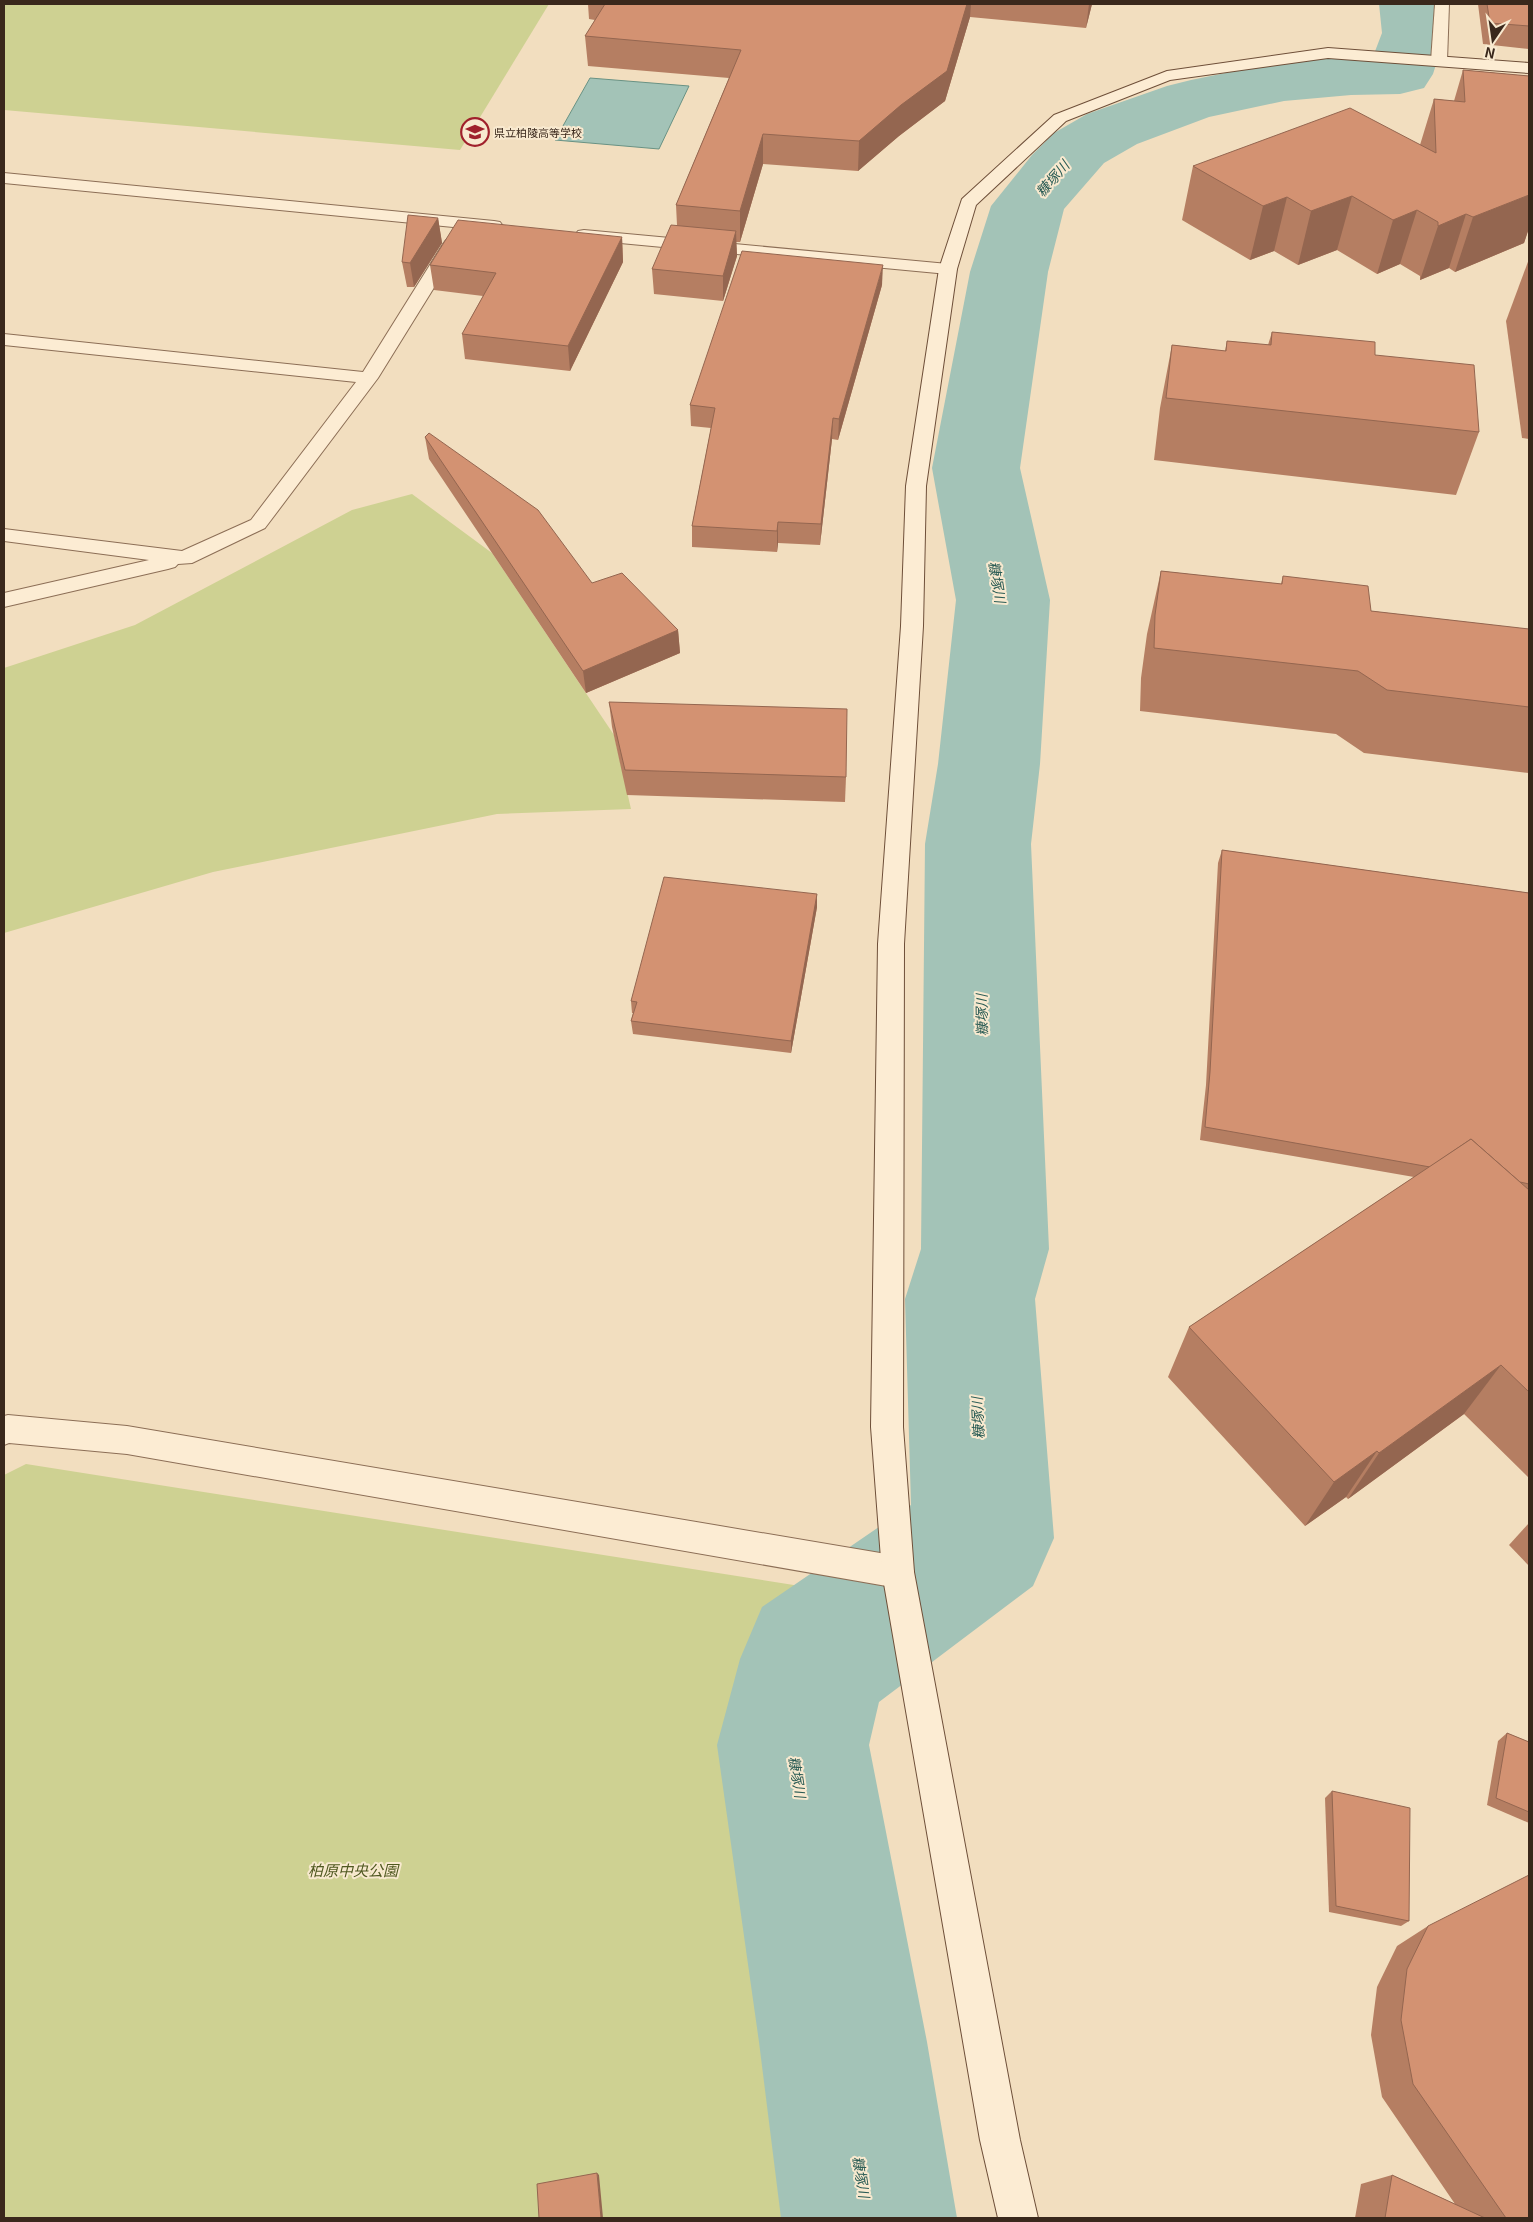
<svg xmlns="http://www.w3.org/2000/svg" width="1533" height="2222" font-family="Georgia,'Noto Sans JP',serif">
<rect width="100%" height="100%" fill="#f2debf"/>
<g fill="#ced192">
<polygon points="4,4 549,4 460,150 4,110"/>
<polygon points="412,494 492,553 614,735 631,809 497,814 213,872 4,933 4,668 135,625 352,510"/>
<polygon points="26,1464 800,1586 803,1622 747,1722 814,2218 4,2218 4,1475"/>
</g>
<polygon fill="#a3c3b7" stroke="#699284" points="590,78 689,86 659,149 555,140"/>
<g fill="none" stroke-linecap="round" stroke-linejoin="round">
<polygon fill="#a3c3b7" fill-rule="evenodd" points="1379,4 1442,4 1446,33 1433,74 1424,88 1400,94 1351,95 1284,101 1209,117 1137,144 1104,163 1064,209 1048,272 1020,468 1050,600 1040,764 1031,844 1049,1249 1035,1299 1054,1538 1033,1586 879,1702 869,1745 927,2042 957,2218 781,2218 759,2042 717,1745 740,1659 762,1607 911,1505 905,1299 921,1249 925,844 938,764 956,600 932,468 970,272 991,206 1032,155 1054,133 1087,114 1167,86 1191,80 1284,61 1374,54 1382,33"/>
<defs>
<g id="street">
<polygon points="1435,4 1449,4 1447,61 1439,66 1431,61"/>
<polygon points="4,173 494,221 500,222 503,226 500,230 494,231 4,183"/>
<polygon points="584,230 948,264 954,265 957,269 954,273 948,274 578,239 575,235 578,231"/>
<polygon points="452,239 458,240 461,244 378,378 265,528 192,563 178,564 175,567 168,569 4,607 4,593 149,560 4,541 4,529 182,551 251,520 356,382 4,345 4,334 363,372 443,244 446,240"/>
<polygon points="8,1415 127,1426 898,1556 910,1561 914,1572 910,1583 898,1588 127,1454 9,1443 4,1445 4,1416"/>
</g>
<polygon id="secondary" points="1328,48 1529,63 1529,73 1328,58 1170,80 1066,121 976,205 957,269 926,486 923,626 904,944 903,1427 914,1572 1020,2140 1038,2218 998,2218 980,2140 882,1572 871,1427 878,944 901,626 906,486 939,269 962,199 1054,115 1167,71"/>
</defs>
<use href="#street" stroke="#8c6e56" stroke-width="2"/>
<use href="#secondary" stroke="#6e4f39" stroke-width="2"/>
<use href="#street" fill="#fcecd3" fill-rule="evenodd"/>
<use href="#secondary" fill="#fcecd3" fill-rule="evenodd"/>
</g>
<g fill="#b57e62">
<polygon points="588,4 1092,4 1086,28 970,17 945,101 899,136 858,171 763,164 740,242 736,242 737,256 723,301 654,294 652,269 677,225 676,205 729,78 588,66 585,36 595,20 589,19"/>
<polygon points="1478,4 1529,4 1529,49 1483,44"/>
<polygon points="1463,70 1529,76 1529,228 1524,243 1455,272 1449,268 1420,280 1420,276 1400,264 1377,274 1337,250 1298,265 1274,251 1250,260 1182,220 1193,166 1420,145 1434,99 1454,101"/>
<polygon points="438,218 442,243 414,287 407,287 402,262"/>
<polygon points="622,237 623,262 570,371 465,359 462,334 483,296 434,290 430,265"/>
<polygon points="1529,259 1529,439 1522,438 1506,321"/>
<polygon points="882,285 838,440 832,439 820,545 778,543 777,552 692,547 692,526 711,428 691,426 690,405"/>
<polygon points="1272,332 1375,355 1479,432 1456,495 1154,460 1160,408 1172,345 1225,351 1227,341 1268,345"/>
<polygon points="425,437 592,583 678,630 680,653 586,693 429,459"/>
<polygon points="1161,571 1281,584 1283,576 1371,611 1529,629 1529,773 1364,753 1336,734 1140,711 1141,678 1147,634"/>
<polygon points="609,702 846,777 845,802 627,795 612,727"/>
<polygon points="1222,850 1529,893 1529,1478 1464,1414 1348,1499 1346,1497 1305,1526 1168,1377 1189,1327 1414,1177 1200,1140 1206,1085 1218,863"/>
<polygon points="817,894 817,907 791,1053 633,1034 631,1021 633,1013 632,1013 631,1001"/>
<polygon points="1529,1523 1529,1566 1509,1545"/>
<polygon points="1507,1733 1529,1742 1529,1823 1487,1805 1498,1741"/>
<polygon points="1332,1791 1409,1921 1401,1926 1329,1912 1325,1798"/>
<polygon points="1428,1926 1529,2218 1355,2218 1361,2184 1392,2175 1455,2204 1382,2097 1371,2035 1377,1987 1397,1946"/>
</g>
<g fill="#946650">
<polygon points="967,4 971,4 970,17 945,101 899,136 858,171 859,141"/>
<polygon points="1089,4 1092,4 1086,28"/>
<polygon points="763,134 763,164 740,242 740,211"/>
<polygon points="1529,195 1529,228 1524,243 1455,272 1473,217"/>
<polygon points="1352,196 1337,250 1298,265 1311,211"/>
<polygon points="1287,197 1274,251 1250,260 1263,206"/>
<polygon points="1417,210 1400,264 1377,274 1393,220"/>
<polygon points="1466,214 1449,268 1420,280 1438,226"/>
<polygon points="438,218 442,243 414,287 410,263"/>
<polygon points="736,231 737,256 723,301 723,276"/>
<polygon points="622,237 623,262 570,371 568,346"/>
<polygon points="883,265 882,285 838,440 839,419"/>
<polygon points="833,418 832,439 820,545 821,524"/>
<polygon points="778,522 778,543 777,552 777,531"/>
<polygon points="678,630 680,653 586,693 583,671"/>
<polygon points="817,894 817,907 791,1053 791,1041"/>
<polygon points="1501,1365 1464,1414 1348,1499 1379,1453"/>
<polygon points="1377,1451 1346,1497 1305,1526 1334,1482"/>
<polygon points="597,2173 599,2175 603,2218 601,2218"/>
</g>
<g fill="#d39272" stroke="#946650">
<polygon points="605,4 967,4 947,71 901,105 859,141 763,134 740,211 676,205 741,50 585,36"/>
<polygon points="1487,4 1529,4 1529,26 1490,23"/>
<polygon points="1463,70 1529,76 1529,195 1473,217 1466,214 1438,226 1438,222 1417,210 1393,220 1352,196 1311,211 1287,197 1263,206 1193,166 1350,108 1436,153 1434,99 1465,102"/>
<polygon points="408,215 438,218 410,263 402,262"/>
<polygon points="458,220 622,237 568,346 462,334 496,273 430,265"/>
<polygon points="671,225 736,231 723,276 652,269"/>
<polygon points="742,251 883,265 839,419 833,418 821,524 778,522 777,531 692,526 715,408 690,405"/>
<polygon points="1272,332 1375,342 1375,355 1474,365 1479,432 1166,398 1172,345 1226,351 1227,341 1271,345"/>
<polygon points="429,433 538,510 592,583 622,573 678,630 583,671 425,437"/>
<polygon points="1161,571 1282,584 1283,576 1368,586 1371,611 1529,629 1529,707 1387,690 1358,671 1154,648 1155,615"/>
<polygon points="609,702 847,709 846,777 625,770"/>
<polygon points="1222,850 1529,893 1529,1184 1520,1182 1471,1139 1430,1167 1205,1127 1210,1072"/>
<polygon points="664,877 817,894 791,1041 631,1021 637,1002 631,1001"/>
<polygon points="1471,1139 1529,1190 1529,1392 1501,1365 1379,1453 1377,1451 1334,1482 1189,1327"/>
<polygon points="1507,1733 1529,1742 1529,1812 1496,1798"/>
<polygon points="1332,1791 1410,1808 1409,1921 1336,1906"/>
<polygon points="1529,1875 1529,2218 1506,2218 1413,2084 1401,2020 1407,1969 1428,1926"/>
<polygon points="597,2173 601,2218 539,2218 537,2184"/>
<polygon points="1392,2175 1485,2218 1385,2218"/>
</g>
<defs>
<symbol id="school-ring" viewBox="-11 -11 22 22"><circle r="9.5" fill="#f8e9cf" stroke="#a0212c" stroke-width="1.5"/><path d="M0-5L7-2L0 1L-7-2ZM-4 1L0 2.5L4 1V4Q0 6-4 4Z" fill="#a0212c"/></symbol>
</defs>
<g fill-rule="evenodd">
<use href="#school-ring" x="459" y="116" width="32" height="32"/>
</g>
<g text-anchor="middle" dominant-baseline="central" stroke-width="4" stroke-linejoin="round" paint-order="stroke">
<g font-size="11" fill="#3a281c" stroke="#f8e9cf" text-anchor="start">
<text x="494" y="132">県立柏陵高等学校</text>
</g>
<g font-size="14" font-style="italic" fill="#295b54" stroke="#f8e9cf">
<text transform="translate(1052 178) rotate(-49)">糠塚川</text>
<text transform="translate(998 582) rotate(81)">糠塚川</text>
<text transform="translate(981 1015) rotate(-91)">糠塚川</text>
<text transform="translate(977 1418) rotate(-93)">糠塚川</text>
<text transform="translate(798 1777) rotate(81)">糠塚川</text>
<text transform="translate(862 2177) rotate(81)">糠塚川</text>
</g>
<g font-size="15" font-style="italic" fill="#4f5820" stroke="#f8e9cf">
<text x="353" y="1869">柏原中央公園</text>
</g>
</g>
<rect width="1533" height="2222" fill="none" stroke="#3a281c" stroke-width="10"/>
<g transform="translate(1493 40) rotate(193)" stroke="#f8e9cf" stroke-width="4" paint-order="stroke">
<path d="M0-4L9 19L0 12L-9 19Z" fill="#3a281c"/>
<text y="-8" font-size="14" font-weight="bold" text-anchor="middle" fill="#3a281c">N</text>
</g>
</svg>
